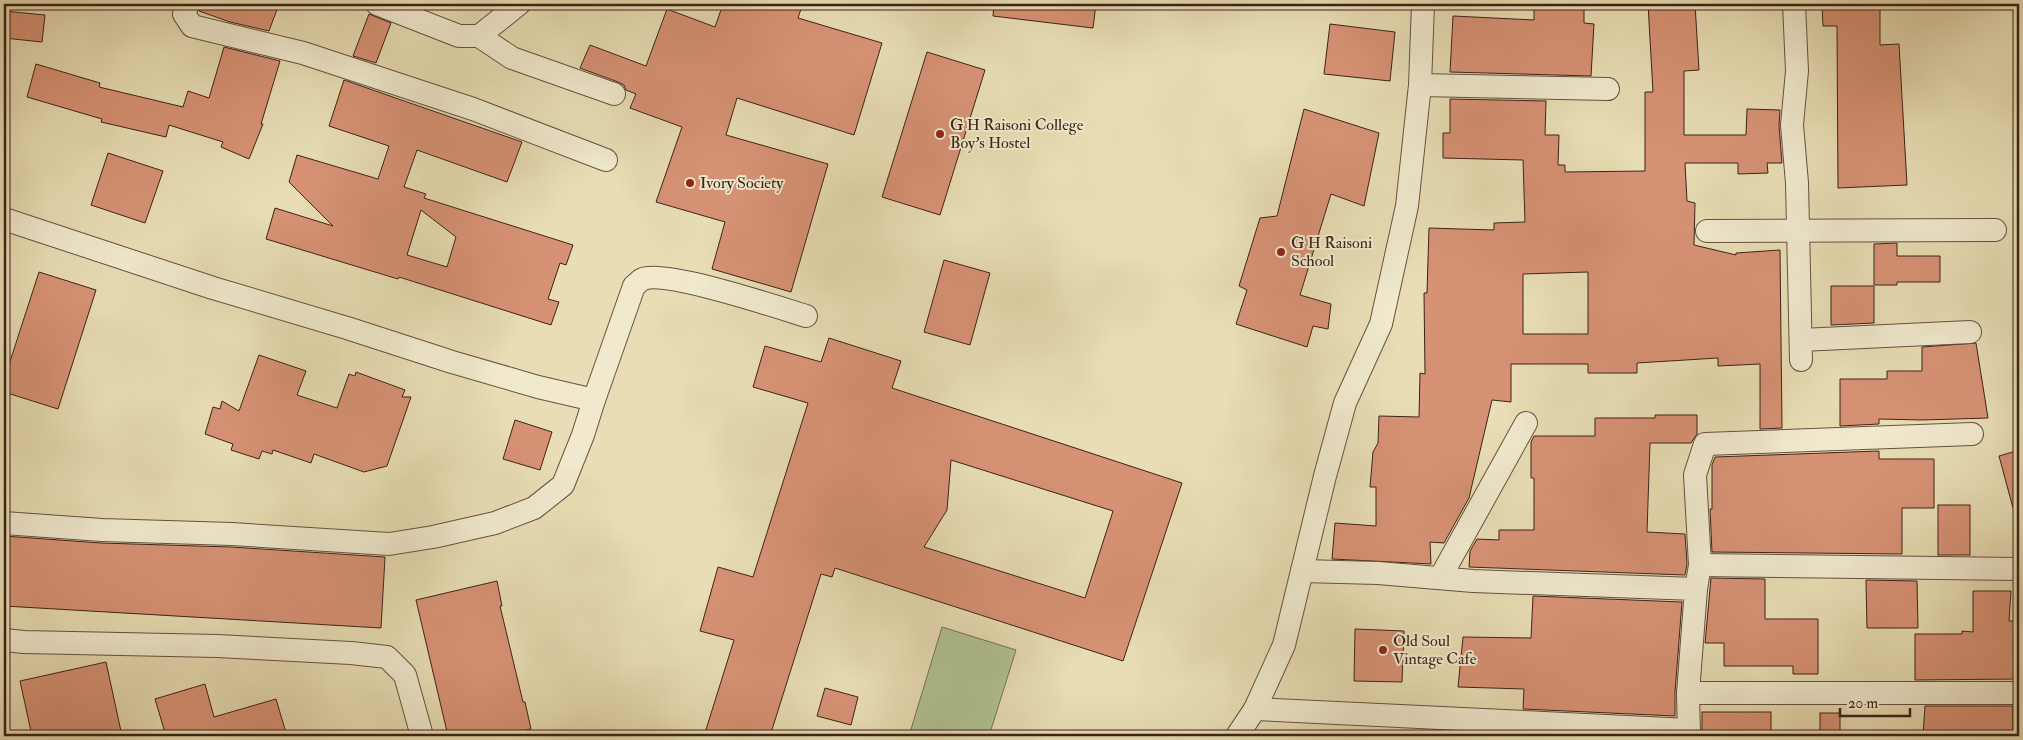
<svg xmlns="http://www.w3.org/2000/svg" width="2023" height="740" font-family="'IM FELL Double Pica',serif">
<rect width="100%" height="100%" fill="#e8ddb4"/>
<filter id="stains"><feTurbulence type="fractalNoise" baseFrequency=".004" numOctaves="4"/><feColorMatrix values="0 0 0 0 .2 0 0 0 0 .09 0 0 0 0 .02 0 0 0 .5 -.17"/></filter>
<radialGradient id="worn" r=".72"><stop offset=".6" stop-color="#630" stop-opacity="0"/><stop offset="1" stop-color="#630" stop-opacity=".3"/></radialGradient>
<polygon fill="#b0c292" stroke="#767255" points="942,627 1016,650 989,736 909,736"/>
<g fill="#d79275" stroke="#3c2218" fill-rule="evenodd">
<polygon points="201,4 279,4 269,31 230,22 199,11"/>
<polygon points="723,4 783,4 801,9 798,18 882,43 854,135 737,98 726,135 828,164 791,292 712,269 725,222 656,202 682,127 630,108 636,94 626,90 624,85 618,82 580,68 590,45 646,66 667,9 715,27"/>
<polygon points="994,4 1096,4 1093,28 993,16"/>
<polygon points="1534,4 1584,4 1584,23 1594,24 1591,76 1450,72 1453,16 1534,20"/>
<path d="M1648 4H1695L1699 70 1684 71V135H1746L1747 109 1780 110 1779 126 1782 163H1767L1768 173 1738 174V163H1685L1687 201 1695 203 1694 245 1736 255V253L1780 250 1782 428 1760 429V364L1718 366V358L1637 363V373H1588V364H1511V402L1492 400 1469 498 1444 543 1430 542 1431 564 1332 559 1335 523 1376 526V487H1370L1373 452 1378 443 1379 416 1419 417 1420 373 1425 374 1424 293H1427L1429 228 1494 230V223L1525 222 1523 160 1443 158V133H1450V99L1546 101 1545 135H1559L1558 165H1565V172L1645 171V92H1653ZM1588 272V334H1523V274Z"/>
<polygon points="1822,4 1880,4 1880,45 1899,44 1907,185 1838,188 1837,26 1823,26"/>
<polygon points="4,11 45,15 42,42 4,38"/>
<polygon points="369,14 391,23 376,63 353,56"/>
<polygon points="1330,24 1395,32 1390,81 1324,74"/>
<polygon points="224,47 280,61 261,124 263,124 249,159 221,147 223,142 169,125 166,137 101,122 102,119 27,97 36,64 100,83 99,87 183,107 188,91 209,98"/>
<polygon points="927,52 985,70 940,215 882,197"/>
<path d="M344 80 522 142 507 182 417 150 404 187 426 194 424 198 573 245 566 265 560 263 548 299 559 302 551 325 399 277 398 279 266 239 275 208 333 226 289 182 297 155 378 179 389 146 329 126ZM421 210 456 237 447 267 407 255Z"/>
<polygon points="1304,109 1379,133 1364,206 1331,194 1300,295 1331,304 1328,329 1313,326 1307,347 1236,324 1247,290 1239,286 1260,218 1277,216"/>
<polygon points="108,153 163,171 145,223 91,205"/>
<polygon points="1897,243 1897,256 1940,256 1940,282 1897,282 1897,285 1874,285 1874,244"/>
<polygon points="944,260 990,273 970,345 924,332"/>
<polygon points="39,272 96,290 58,409 4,392 4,380"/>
<polygon points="1831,286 1874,286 1874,323 1831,325"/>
<path d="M829 338 901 361 892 388 1182 483 1123 661 835 568 832 577 821 574 770 736H704L734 640 700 631 718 567 753 577 808 403 753 387 765 346 821 362ZM951 460 1113 511 1085 598 924 547 947 510Z"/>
<polygon points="1976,343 1988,418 1922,420 1879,419 1879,424 1840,426 1840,379 1887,379 1887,371 1922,371 1922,347"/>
<polygon points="259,355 306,371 297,395 337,408 349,374 355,376 356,372 405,390 402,397 411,397 387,466 364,472 314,454 311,463 273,450 272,454 262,451 259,459 231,450 233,444 205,434 213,407 220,409 222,401 239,411"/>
<polygon points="1655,415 1697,415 1697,434 1691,443 1650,443 1647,532 1685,534 1687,564 1685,575 1469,567 1470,551 1477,539 1499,540 1499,530 1534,530 1534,478 1531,478 1531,442 1534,436 1595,436 1595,418 1655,418"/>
<polygon points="515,420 552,432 540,470 503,459"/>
<polygon points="1879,451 1879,459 1934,459 1934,508 1902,508 1902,554 1712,552 1710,509 1712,509 1712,465 1715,457"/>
<polygon points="2016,451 2019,461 2019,507 2013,508 1999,456"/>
<rect x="1938" y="505" width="32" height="50"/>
<polygon points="4,536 101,543 231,547 385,557 381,628 4,606"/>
<polygon points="1711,578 1765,579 1765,619 1818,619 1818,674 1793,674 1793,666 1724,666 1724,643 1705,643"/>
<polygon points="1866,580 1917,581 1918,628 1867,628"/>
<polygon points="497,581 502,606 500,606 523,702 525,702 531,729 499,736 448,736 416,600"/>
<polygon points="1973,591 2011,591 2009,621 2019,621 2019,679 1915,680 1915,634 1962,634 1962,631 1973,632"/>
<polygon points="1533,596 1682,602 1675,692 1675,716 1523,709 1524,689 1458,687 1463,637 1531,638"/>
<polygon points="1355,629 1404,631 1402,682 1354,681"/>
<polygon points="106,662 122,736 32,736 20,681"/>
<polygon points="205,684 214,717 276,699 287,736 166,736 155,699"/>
<polygon points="825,688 858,697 851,725 817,716"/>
<polygon points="1925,706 2013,706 2013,736 1923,736"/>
<rect x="1702" y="712" width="69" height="24"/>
<rect x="1820" y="713" width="20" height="23"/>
</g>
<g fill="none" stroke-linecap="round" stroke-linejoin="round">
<defs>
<g id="minor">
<polyline points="188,4 184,14 192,26 303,53 473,109 606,160"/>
<polyline points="377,4 459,36 479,36 519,4"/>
<polyline points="1794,4 1797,71 1792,125 1797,183 1801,360"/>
<polyline points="479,36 512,58 614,94"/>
<polyline points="1420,85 1608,89"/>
<path d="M4 219 213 288 347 328 452 362 538 387 594 400 634 286C637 284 640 280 643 279 666 270 777 307 806 316"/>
<polyline points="1707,231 1995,230"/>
<polyline points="1801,340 1970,332"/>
<polyline points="4,523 102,530 232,534 389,544 433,537 495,523 534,508 563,485 583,435 594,400"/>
<polyline points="1700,565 2019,569"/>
<polyline points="1302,571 1378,573 1473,581 1696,589 1688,693 1689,736"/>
<polyline points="1440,578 1526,423"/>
<polyline points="1696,589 1700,565 1695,475 1705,444 1972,434"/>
<polyline points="4,640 24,642 217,646 351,653 387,657 405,675 422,736"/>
<polyline points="1688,693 2019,693"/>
<polyline points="1255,709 1689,730"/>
<polyline points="1237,736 1255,709 1284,645 1325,476 1345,403 1381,324 1407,206 1420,85 1423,4"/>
</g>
</defs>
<use href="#minor" stroke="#67513f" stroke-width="24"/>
<use href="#minor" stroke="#f0e9ce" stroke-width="22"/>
</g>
<g fill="#8f2418" stroke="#f0e9ce" stroke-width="2">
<circle cx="940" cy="134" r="5"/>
<circle cx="690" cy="183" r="5"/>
<circle cx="1281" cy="252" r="5"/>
<circle cx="1383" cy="650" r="5"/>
</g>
<g text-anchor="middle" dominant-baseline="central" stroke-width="4" stroke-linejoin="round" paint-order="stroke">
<g font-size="16" fill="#3c2218" stroke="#f0e9ce" text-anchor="start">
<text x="950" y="125">G H Raisoni College<tspan x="950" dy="18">Boy's Hostel</tspan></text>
<text x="700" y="183">Ivory Society</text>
<text x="1291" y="243">G H Raisoni<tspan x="1291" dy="18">School</tspan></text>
<text x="1393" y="641">Old Soul<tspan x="1393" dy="18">Vintage Cafe</tspan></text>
</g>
</g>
<rect width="2023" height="740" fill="none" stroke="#e8ddb4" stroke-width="20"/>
<rect x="5" y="5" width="2013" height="730" fill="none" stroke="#3c2218" stroke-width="2.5"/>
<rect x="10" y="10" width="2003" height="720" fill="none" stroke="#3c2218"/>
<path d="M1840 708v8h70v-8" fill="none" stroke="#3c2218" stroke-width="2.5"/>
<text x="1848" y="708" font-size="15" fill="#3c2218" stroke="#f0e9ce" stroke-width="4" paint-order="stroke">20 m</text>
<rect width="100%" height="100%" filter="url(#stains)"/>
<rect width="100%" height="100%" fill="url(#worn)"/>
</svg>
